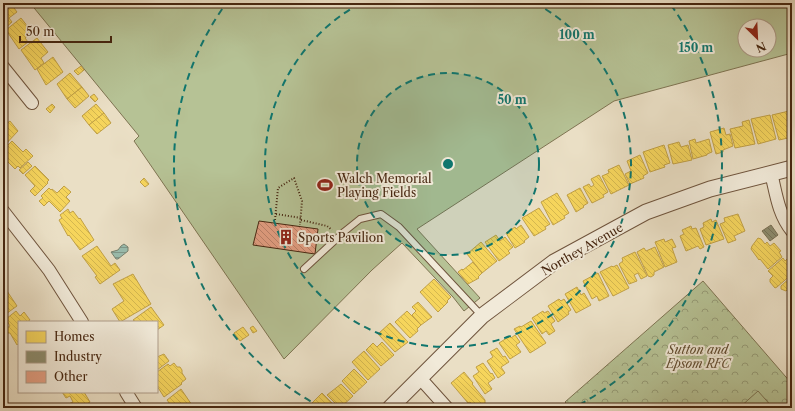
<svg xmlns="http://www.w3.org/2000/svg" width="795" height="411" font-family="'Libre Caslon Text',serif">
<defs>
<pattern id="park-crowns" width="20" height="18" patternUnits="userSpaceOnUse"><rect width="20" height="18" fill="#b6c295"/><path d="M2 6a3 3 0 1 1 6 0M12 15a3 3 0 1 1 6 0" fill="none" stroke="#969d78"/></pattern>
<pattern id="water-rules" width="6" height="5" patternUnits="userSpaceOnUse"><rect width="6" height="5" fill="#99bdae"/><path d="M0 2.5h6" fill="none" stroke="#7f998c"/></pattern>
<pattern id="homes-back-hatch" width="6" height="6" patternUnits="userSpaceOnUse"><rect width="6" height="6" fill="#f6d55c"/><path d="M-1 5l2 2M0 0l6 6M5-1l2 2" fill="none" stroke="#d4b74f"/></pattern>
<pattern id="industry-back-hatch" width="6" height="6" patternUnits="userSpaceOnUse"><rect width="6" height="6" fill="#8c8c6e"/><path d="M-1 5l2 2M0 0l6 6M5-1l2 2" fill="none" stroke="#747259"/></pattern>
<pattern id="building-back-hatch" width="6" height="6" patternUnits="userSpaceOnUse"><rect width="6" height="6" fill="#e49f83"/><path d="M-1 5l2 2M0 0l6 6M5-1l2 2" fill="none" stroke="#bb816a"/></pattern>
</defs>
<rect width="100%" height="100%" fill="#eadfc5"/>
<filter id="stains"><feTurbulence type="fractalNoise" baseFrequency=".005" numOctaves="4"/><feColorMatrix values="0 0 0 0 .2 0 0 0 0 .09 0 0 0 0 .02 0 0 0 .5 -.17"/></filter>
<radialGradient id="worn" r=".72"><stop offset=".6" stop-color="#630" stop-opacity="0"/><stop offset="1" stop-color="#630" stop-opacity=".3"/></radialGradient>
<polygon fill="url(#park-crowns)" stroke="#7e7452" points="703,281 792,384 792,408 571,408 565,402"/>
<g fill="#b6c295" stroke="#7e7452" fill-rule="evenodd">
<path d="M30 3H792V53L614 101 417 229 480 298 464 311 453 297 402 243 372 270 284 359 134 141 139 136ZM745 26H769V50H745Z"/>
<polygon points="758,391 773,408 739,408"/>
</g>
<polygon fill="url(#water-rules)" stroke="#78816f" points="124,244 128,247 128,251 118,259 116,259 111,252 118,250 121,246"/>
<g fill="url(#homes-back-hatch)" stroke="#c1a045">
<polygon points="3,3 12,3 11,4 17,12 9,18 12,22 3,30"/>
<polygon points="21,18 32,32 25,38 28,42 19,49 6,30"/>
<polygon points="37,38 48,52 41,58 44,63 35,70 21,50"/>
<polygon points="53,57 63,72 46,85 37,69"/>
<polygon points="81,66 84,70 78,75 74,71"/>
<polygon points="70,73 82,87 67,99 57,84"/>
<polygon points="82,87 89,96 75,108 67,99"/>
<polygon points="94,94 98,99 95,102 90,97"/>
<polygon points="52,104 55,107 50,113 46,109"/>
<polygon points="96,104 104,113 89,125 82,116"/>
<polygon points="789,111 792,124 792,136 790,136 790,134 787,135 788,138 779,140 772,115"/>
<polygon points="104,113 111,123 97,134 89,125"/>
<polygon points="770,115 776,139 758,144 751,119"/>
<polygon points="3,120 6,124 10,121 18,131 3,147"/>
<polygon points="749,120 755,144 735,148 730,129 743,126 742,122"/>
<polygon points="724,128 726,135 730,134 733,146 723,150 723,152 716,154 710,132"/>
<polygon points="695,139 696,143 709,139 712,152 707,154 707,155 693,159 689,141"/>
<polygon points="12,141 23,152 26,149 33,156 20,168 18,166 15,169 3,157 3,150"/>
<polygon points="679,142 681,147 688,145 692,160 673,164 668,145"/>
<polygon points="664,145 670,163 664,165 665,167 650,172 643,152"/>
<polygon points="640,155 648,173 643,176 644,178 630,184 625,174 631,171 627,161"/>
<polygon points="28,162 32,166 23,174 19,170"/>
<polygon points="619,165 629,185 611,194 602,176 609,173 608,170"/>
<polygon points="35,166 49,180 47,182 48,183 35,196 30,191 35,186 25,175"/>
<polygon points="599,175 608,192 603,195 604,197 592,203 583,187 589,184 591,187 594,185 591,179"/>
<polygon points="144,178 149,184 145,187 140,182"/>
<polygon points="64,186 71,192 66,197 70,201 60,212 49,201 44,206 39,201 43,198 41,196 49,188 51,190 52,189 57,193"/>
<polygon points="580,188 588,203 583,206 584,207 576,212 567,195"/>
<polygon points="557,193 569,213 564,216 565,218 553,225 541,202"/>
<polygon points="539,208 550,224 545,227 546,229 534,236 522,218"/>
<polygon points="68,209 70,213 73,211 79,219 80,218 94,240 80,250 69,235 68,236 59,220 62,218 60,215"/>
<polygon points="738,214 745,231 734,236 736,240 728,243 720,224 725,222 724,218"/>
<polygon points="711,219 712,222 716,220 724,239 706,245 700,229 704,227 703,223"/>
<polygon points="521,225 529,237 524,241 525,242 515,248 506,233 515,227 516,229"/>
<polygon points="691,226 692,229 696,228 704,247 700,249 698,246 686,251 680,236 684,234 682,230"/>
<polygon points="496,235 500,241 505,237 513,247 508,251 510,253 499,261 485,242"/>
<polygon points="758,238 761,239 765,244 767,242 770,246 774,243 781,251 779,252 782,257 768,269 760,259 759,260 751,249 752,246"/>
<polygon points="664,239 665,242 672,239 676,247 672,248 677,262 665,267 655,242"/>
<polygon points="481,242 497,261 482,273 467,254"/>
<polygon points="97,246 111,266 115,263 120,270 100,284 95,277 97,276 82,256"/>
<polygon points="655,247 664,267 654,272 654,275 651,277 648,276 637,252 644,248 646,251"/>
<polygon points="635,252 647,276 641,279 638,273 634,275 637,281 629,284 619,264 623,261 622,258"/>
<polygon points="783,258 785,261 787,259 792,264 792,267 790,269 792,272 792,274 777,287 775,288 770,282 770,279 773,276 768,271"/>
<polygon points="473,262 482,273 478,277 479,278 468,284 458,272 462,269 463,270"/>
<polygon points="617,265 629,288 613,296 600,272 612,266 613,267"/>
<polygon points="598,273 609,296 599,301 597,296 592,299 583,281"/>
<polygon points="133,274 151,304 120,322 112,309 124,301 113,284"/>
<polygon points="792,276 792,297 790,294 791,293 788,289 786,291 781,289 781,286"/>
<polygon points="434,279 451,297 447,301 448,302 438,312 420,292"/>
<polygon points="3,285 17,306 3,316"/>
<polygon points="577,287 581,295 584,293 591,305 576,313 565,294"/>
<polygon points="559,299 561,301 564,299 571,310 568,312 569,314 558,322 548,306"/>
<polygon points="418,302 432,317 421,325 412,315 416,311 412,307"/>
<polygon points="151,307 164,325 157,330 157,322 135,322 133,320"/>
<polygon points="16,311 20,316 24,312 30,320 27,322 19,322 19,343 17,345 10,333 8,333 6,331 7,328 10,326 6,319"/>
<polygon points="407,311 421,325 417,329 418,331 410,338 395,322"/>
<polygon points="543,311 544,313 548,311 555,321 551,324 555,331 549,335 546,331 542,334 532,318"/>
<polygon points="531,321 546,343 530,353 514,329 520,326 521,327"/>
<polygon points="390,323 408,342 395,352 378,334"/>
<polygon points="253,326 257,331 253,333 250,328"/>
<polygon points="243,327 249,335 240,341 234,333"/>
<polygon points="515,335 520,342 516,345 521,352 510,359 499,343 510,336 511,338"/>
<polygon points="382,342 394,355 381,366 366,350 373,343 377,347"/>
<polygon points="497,348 503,357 505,356 509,362 501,367 505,373 498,378 487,361 493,357 490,352"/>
<polygon points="364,351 380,369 368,380 352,362"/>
<polygon points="164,354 169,361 157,370 157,357"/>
<polygon points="174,363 177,367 180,367 182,370 182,373 186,379 181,383 182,384 164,397 157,386 157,372 168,364 170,366"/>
<polygon points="483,363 491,374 492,373 495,378 488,383 492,389 485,394 473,376 479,372 476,367"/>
<polygon points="354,369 367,382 354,394 342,381"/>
<polygon points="464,372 473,383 472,384 485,400 485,403 480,408 476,408 470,402 468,403 451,383"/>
<polygon points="341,384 353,396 340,408 327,395"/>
<polygon points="181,389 194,408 173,408 167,400"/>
<polygon points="62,392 84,392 90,402 80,408 68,408 66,405 73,402 70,396 66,398"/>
<polygon points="322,393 337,408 307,408"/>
</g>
<polygon fill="url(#industry-back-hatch)" stroke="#776d52" points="771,225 778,235 770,241 762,231"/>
<polygon fill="url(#building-back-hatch)" stroke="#462610" points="259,221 318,229 315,254 253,245"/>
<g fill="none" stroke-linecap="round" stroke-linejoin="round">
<defs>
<polyline id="service" points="304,269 345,231 360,219 381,214 399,227 482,316"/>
<g id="minor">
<polyline points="3,67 32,103"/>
<path d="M771 173C776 193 778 214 792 231"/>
<polyline points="3,211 49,270 82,322"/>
<polyline points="420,378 447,408"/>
<polyline points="126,392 136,408"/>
</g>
<polyline id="tertiary" points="390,408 482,316 554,262 646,212 710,189 792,168"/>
</defs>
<use href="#service" stroke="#6f543d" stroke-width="8"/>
<use href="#minor" stroke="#6f543d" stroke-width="14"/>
<use href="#tertiary" stroke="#6f543d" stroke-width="17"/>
<g stroke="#462610" stroke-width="2" stroke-dasharray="1 2" stroke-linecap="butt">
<polyline points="276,214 301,218"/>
<polyline points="275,220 278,188 294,178 302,201 300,225"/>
<polyline points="301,220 327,226 332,230"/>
</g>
<use href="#service" stroke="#f1ead9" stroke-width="6"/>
<use href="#minor" stroke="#f1ead9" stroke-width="12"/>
<use href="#tertiary" stroke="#f1ead9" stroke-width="15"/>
</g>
<circle cx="448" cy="164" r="91" fill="#0f766e" fill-opacity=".12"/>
<g fill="none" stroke="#0f766e" stroke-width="2" stroke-dasharray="7 5">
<circle cx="448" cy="164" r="91"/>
<path d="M535 3A183 183 0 1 1 361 3"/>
<path d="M321 407A274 274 0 0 1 225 5M671 5A274 274 0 0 1 575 407"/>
</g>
<defs>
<symbol id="stadium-bare" viewBox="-9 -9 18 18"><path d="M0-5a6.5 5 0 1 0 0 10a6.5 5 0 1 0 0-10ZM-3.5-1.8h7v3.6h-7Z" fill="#8f2418" stroke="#f1ead9" stroke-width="2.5" paint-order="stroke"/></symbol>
<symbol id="building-bare" viewBox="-9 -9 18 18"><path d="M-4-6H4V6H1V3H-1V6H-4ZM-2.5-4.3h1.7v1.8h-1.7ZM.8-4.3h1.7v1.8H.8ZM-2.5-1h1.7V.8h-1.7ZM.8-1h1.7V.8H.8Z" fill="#8f2418" stroke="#f1ead9" stroke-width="2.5" paint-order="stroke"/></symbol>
</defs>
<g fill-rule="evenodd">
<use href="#stadium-bare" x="314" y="174" width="22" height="22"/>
<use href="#building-bare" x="275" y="226" width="22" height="22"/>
</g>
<g text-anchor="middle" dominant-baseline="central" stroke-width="4" stroke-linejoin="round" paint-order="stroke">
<g font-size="12" fill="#462610" stroke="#f1ead9" text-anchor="start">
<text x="337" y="178">Walch Memorial<tspan x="337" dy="14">Playing Fields</tspan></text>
<text x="298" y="237">Sports Pavilion</text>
</g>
<g font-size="12" fill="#462610" stroke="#f1ead9">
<text transform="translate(582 249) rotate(-30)">Northey Avenue</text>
</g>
<g font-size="12" font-style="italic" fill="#624d31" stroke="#f1ead9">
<text x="698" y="349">Sutton and<tspan x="698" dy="14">Epsom RFC</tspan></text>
</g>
</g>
<circle cx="448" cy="164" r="6" fill="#0f766e" stroke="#f1ead9" stroke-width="2"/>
<g font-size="12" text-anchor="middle" font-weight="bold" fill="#0f766e" stroke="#f1ead9" stroke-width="4" stroke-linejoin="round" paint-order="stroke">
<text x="577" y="39">100 m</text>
<text x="696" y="52">150 m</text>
<text x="512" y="104">50 m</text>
</g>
<rect width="795" height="411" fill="none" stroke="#eadfc5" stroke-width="16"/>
<rect x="4" y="4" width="787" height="403" fill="none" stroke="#462610" stroke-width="2"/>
<rect x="8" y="8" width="779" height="395" fill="none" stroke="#462610"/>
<rect x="18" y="321" width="140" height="72" fill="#f1ead9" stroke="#ad9c89"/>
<rect x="26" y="331" width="20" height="12" fill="#f6d55c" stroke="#ad9c89"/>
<text x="54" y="341" font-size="12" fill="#462610">Homes</text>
<rect x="26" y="351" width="20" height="12" fill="#8c8c6e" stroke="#ad9c89"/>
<text x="54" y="361" font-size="12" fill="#462610">Industry</text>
<rect x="26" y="371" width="20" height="12" fill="#e49f83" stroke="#ad9c89"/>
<text x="54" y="381" font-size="12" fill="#462610">Other</text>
<g transform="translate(757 38) rotate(156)"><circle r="19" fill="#f1ead9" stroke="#ad9c89"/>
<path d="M0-3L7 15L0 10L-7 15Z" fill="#8f2418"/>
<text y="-6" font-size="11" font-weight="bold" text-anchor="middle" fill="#462610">N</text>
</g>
<path d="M20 36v6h91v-6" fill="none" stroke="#462610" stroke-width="2"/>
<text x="26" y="36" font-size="12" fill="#462610" stroke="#f1ead9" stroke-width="3" paint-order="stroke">50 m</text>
<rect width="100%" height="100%" filter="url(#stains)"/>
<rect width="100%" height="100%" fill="url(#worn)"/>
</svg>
